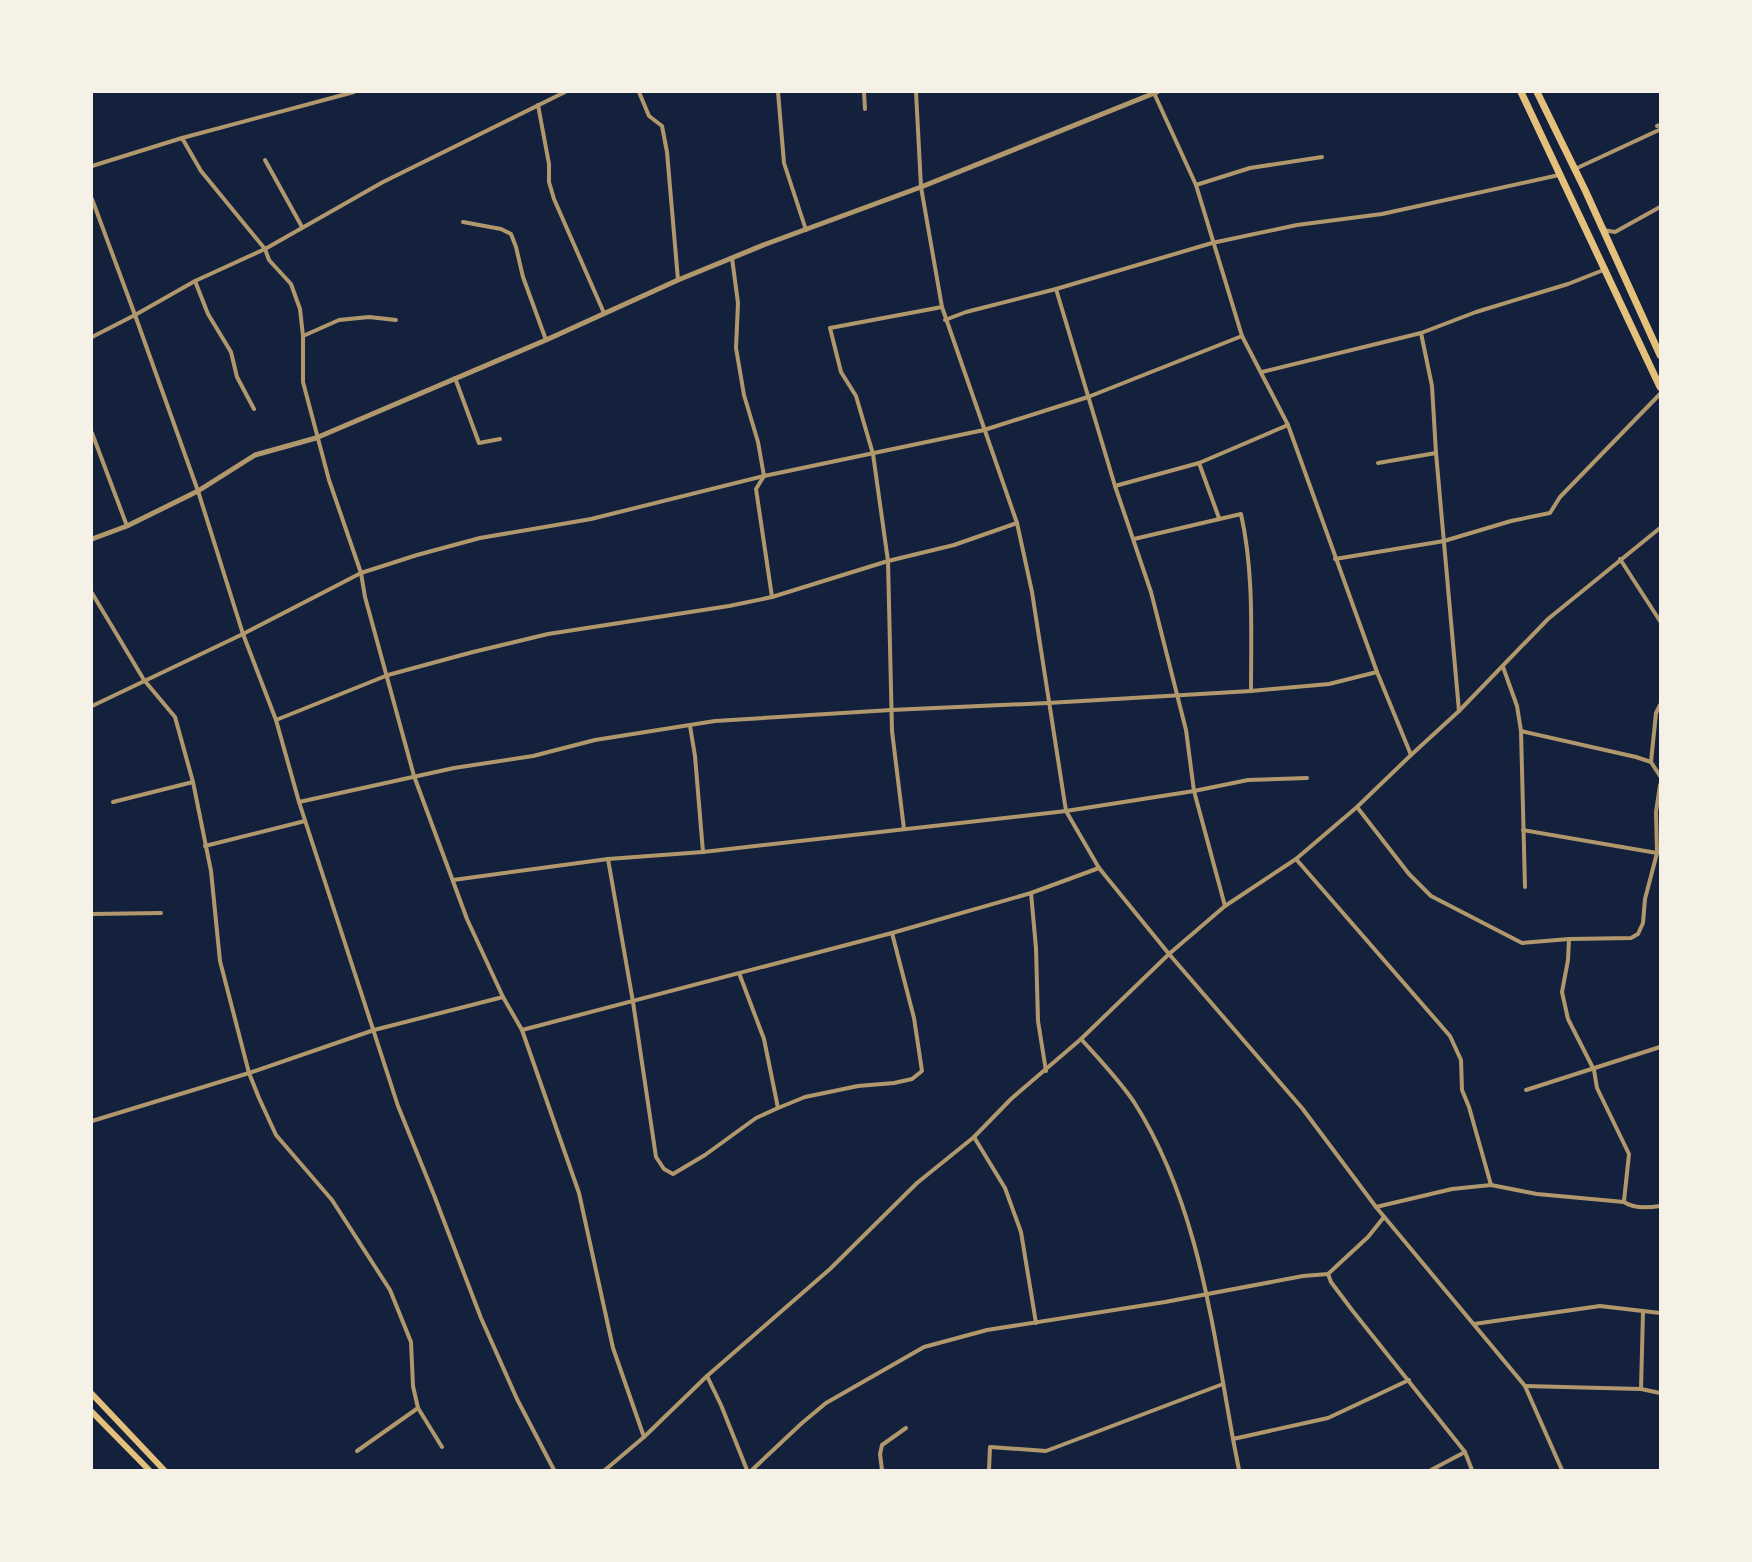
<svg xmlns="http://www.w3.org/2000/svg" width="1752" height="1562" font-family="'Sofia Sans Condensed',sans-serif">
<rect width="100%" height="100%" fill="#14213d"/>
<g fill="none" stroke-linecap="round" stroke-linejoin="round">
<g stroke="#b1986c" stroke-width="4">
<polyline points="639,92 649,116 662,126 667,152 678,280"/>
<polyline points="778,92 784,163 806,230"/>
<polyline points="864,92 865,109"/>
<polyline points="916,92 921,187 942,307 1017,523 1032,592 1066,811 1099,868 1169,954 1302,1108 1376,1207 1525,1386 1562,1470"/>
<polyline points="1154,93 1196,185 1242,336 1288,425 1377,672 1411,755"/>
<polyline points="538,105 549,164 549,182 554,199 604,313"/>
<polyline points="1657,126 1660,125"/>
<polyline points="182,138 201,171 265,249 269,260 291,284 300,309 303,336 303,382 329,480 361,573 365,597 414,776 467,919 503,997 522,1030 579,1193 613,1348 644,1437"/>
<polyline points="265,160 302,227"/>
<polyline points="92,166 182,138 354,92"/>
<polyline points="1575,169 1659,130"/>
<polyline points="1196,185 1250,168 1322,157"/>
<polyline points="92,199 135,315 198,491 243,634 276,720 299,802 398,1106 434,1195 481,1318 517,1399 554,1470"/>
<polyline points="463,222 501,229 511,234 516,247 523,277 546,340"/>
<polyline points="1603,230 1615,232 1660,207"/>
<polyline points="732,258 738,303 736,348 744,395 758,442 764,476 756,489 772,597"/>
<polyline points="195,281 208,314 231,352 237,377 254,409"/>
<polyline points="1056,289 1115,486 1151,592 1186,730 1194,791 1225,906"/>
<polyline points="945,320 966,312 1056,289 1212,243 1297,225 1382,214 1559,175"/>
<polyline points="1421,333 1432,386 1436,453 1459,711"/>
<polyline points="303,336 339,320 369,317 396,320"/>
<polyline points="92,337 135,315 195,281 265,249 383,182 565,92"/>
<polyline points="1262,372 1421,333 1476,312 1568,284 1606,269"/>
<polyline points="455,378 479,443 500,439"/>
<polyline points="92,433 127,526"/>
<polyline points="1199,463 1219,518"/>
<polyline points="1378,463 1436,453"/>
<polyline points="1115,486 1199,463 1288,425"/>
<path d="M1134 539 1241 514C1254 572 1251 632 1251 691"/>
<polyline points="1335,559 1444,541 1511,521 1550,513 1560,497 1660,394"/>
<polyline points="1620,559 1660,621"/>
<polyline points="92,593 144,680 175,717 193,782 211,871 220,961 249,1073 259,1098 276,1135 332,1200 390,1290 411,1342 413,1386 418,1408 442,1447"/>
<polyline points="1503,667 1517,706 1521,731 1525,887"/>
<polyline points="92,706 243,634 361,573 417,555 480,538 591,519 764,476 984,430 1088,397 1242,336"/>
<polyline points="276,720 388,675 473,652 548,634 729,606 772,597 888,561 954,545 1017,523"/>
<polyline points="690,726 695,756 703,852"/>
<polyline points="1521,731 1636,757 1651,762 1660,776"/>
<polyline points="1651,762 1656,713 1660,705"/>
<polyline points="113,802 193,782"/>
<polyline points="299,802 454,768 533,756 595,740 715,721 891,710 1048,703 1251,691 1329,684 1377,672"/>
<polyline points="1357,807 1409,874 1431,896 1522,943 1569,939 1631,938 1638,934 1643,923 1645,899 1657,853 1656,812 1660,785"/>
<polyline points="904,829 892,731 888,561 873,454 856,396 841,372 830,328 942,307"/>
<polyline points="1523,830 1657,853"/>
<polyline points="205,846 305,821"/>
<polyline points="608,859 633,1002 656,1157 664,1169 673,1174 705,1155 756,1118 778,1108 805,1097 858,1086 894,1083 912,1079 922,1071 914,1018 892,933"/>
<polyline points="1296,859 1450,1036 1461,1060 1462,1090 1469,1107 1491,1185"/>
<polyline points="453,880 608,859 703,852 1066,811 1194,791 1248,780 1307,778"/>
<polyline points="1031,893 1036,948 1038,1021 1046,1071"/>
<polyline points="92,914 161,913"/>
<polyline points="1569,939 1568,960 1562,992 1568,1019 1594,1070 1597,1088 1629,1154 1624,1201"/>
<polyline points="739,973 764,1039 778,1108"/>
<polyline points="522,1030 892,933 1031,893 1099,868"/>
<path d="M1081 1039C1099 1059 1119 1080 1134 1102 1198 1203 1212 1324 1233 1439L1328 1418 1409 1380"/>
<polyline points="1526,1090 1660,1047"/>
<polyline points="92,1121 249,1073 374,1030 503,997"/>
<polyline points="974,1137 1005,1188 1021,1232 1036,1323"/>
<path d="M1376 1207 1452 1189 1491 1185 1537 1194 1624 1202C1634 1209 1648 1208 1660 1206"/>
<polyline points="1328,1274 1368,1237 1384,1217"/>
<polyline points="1474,1324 1600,1306 1660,1313"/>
<polyline points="707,1376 721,1405 747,1470"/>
<polyline points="1525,1386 1641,1389 1660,1393"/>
<polyline points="1641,1389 1643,1312"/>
<polyline points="1233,1439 1239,1470"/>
<polyline points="357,1451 418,1408"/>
<polyline points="605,1470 644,1437 707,1376 830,1269 917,1183 974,1137 1011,1099 1081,1039 1169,954 1225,906 1296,859 1357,807 1411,755 1459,711 1548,619 1660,528"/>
<polyline points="752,1470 802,1423 826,1403 924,1347 987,1330 1165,1302 1303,1276 1328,1274 1331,1282 1352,1310 1465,1452 1472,1470"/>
<polyline points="882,1470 880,1454 882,1445 906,1428"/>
<polyline points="989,1470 990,1447 1046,1451 1223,1384"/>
<polyline points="1431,1470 1465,1452"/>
</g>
<polyline stroke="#b1986c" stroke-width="5" points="92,539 127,526 198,491 255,455 316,438 546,340 678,280 766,244 921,187 1157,92"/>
<g stroke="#e5c07b" stroke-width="6">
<polyline points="92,1394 164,1470"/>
<polyline points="92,1412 149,1470"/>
</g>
<g stroke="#e5c07b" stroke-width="7">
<polyline points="1521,92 1660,387"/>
<polyline points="1537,92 1585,190 1660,355"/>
</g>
</g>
<rect width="1752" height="1562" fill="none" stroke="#f6f1e7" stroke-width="186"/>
</svg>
